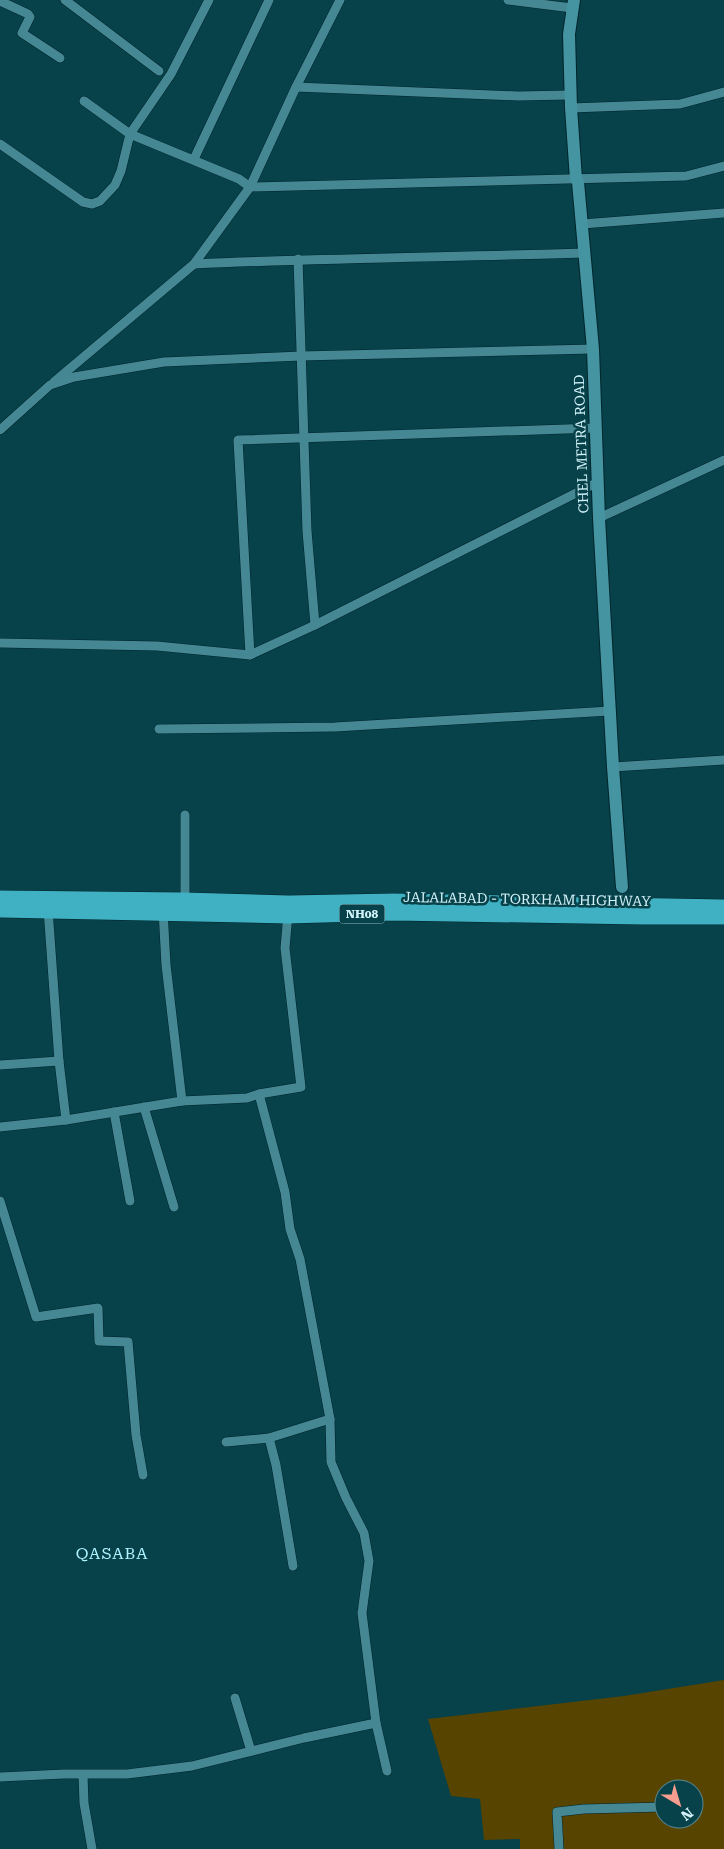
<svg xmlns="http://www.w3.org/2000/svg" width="724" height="1849" font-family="'Roboto Serif',serif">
<rect width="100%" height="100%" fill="#074149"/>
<path fill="#574400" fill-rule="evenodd" d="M724 1680V1849H520V1839L484 1840 480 1799 451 1796 428 1719 624 1696ZM664 1789H694V1819H664Z"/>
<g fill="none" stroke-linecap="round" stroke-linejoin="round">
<defs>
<g id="street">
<polyline points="65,0 159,71"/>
<polyline points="508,0 572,8"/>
<polyline points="0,1 28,14 30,17 22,33 60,58"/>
<polyline points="296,87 518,96 570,95"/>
<polyline points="84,101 130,134 239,179 250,187 686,176 724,166"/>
<polyline points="571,108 680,104 724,92"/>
<polyline points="0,144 83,202 92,204 100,201 115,185 121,171 130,134 171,74 209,0"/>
<polyline points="194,159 269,0"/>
<polyline points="582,224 724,213"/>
<polyline points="298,259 307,531 315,625"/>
<path d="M194 264C324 258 454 257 584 253"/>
<polyline points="54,382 194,264 250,187 296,87 340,0"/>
<polyline points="0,430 50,385 74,377 164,362 301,356 593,349"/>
<polyline points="599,518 724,460"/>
<polyline points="0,643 157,646 250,655 315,625 598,482"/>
<polyline points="250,655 238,440 595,428"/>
<polyline points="159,729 335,727 610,711"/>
<polyline points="613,767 724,760"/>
<polyline points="185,815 185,900"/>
<polyline points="48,909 59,1061 66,1120"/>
<polyline points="163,910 166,965 182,1101"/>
<polyline points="0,1065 59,1061"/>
<polyline points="144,1107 174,1207"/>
<polyline points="114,1112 130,1201"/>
<polyline points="0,1127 66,1120 182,1101 247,1098 259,1094 301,1087 285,948 288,914"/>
<polyline points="0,1201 36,1317 98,1308 99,1341 128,1342 136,1435 143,1475"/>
<polyline points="269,1438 276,1465 293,1566"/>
<polyline points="226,1442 269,1438 330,1419"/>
<polyline points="235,1698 251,1751"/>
<polyline points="376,1723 387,1771"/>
<polyline points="83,1775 84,1803 92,1849"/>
<polyline points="0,1777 64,1774 127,1774 192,1766 304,1738 376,1723 362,1613 369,1561 364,1533 346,1498 331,1462 330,1419 300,1259 290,1229 285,1192 259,1094"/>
<polyline points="559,1849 557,1812 584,1809 664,1807"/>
</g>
<polyline id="secondary" points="574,0 569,34 571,108 576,179 578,182 593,349 599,518 613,767 622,887"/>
<g id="highway">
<polyline points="0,898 185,900 289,903 393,901 724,907"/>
<polyline points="0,910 288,916 394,913 641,917 724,917"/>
</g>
</defs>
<use href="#street" stroke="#00252b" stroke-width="10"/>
<use href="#secondary" stroke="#00252b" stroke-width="14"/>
<use href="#highway" stroke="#00252b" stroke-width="16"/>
<use href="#street" stroke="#458894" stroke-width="9"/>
<use href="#secondary" stroke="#4494a2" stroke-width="12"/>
<use href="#highway" stroke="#40b0c3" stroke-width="15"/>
</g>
<g text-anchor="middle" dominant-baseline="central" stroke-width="5" stroke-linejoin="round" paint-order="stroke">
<rect fill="#074149" stroke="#96bec5" stroke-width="1" x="339.5" y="904.5" width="45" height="19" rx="4"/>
<g font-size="12" font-weight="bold" fill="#d3f3fa">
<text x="362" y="914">NH08</text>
</g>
<g font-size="14" fill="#d3f3fa" stroke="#074149">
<text transform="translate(581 444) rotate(-92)">CHEL METRA ROAD</text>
<text transform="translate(527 899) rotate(1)">JALALABAD - TORKHAM HIGHWAY</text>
</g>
<g font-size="16" letter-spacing="1" fill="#adf2ff" stroke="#074149">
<text x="112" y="1553">QASABA</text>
</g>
</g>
<g transform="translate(679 1804) rotate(142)"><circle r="24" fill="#074149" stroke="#598890"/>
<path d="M0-4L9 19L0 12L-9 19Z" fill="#f59d8e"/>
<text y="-8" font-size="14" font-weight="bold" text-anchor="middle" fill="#d3f3fa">N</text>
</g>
</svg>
